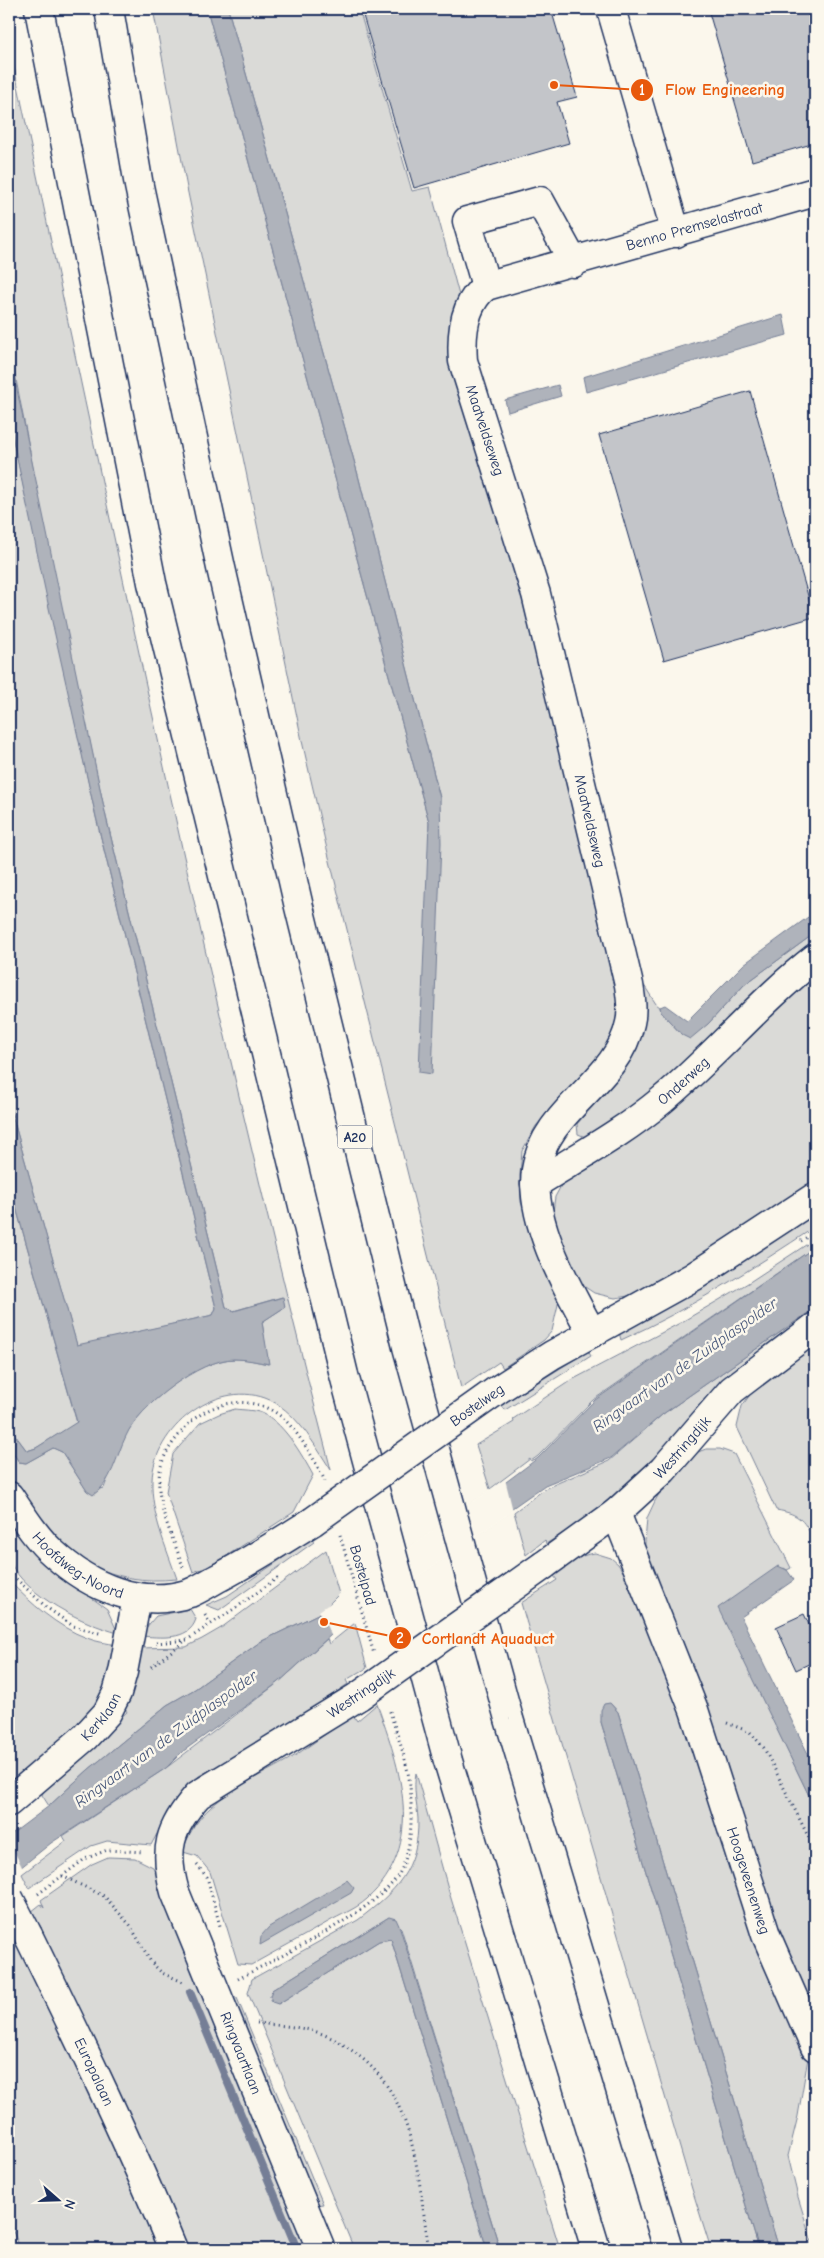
<svg xmlns="http://www.w3.org/2000/svg" width="824" height="2258" font-family="'Comic Neue',sans-serif">
<rect width="100%" height="100%" fill="#fbf7ec"/>
<filter id="ink" filterUnits="userSpaceOnUse"><feTurbulence type="fractalNoise" baseFrequency=".02" numOctaves="2"/><feDisplacementMap in="SourceGraphic" scale="10" xChannelSelector="R" yChannelSelector="G"/><feConvolveMatrix kernelMatrix="1 2 1 2 8 2 1 2 1" color-interpolation-filters="sRGB"/></filter>
<g filter="url(#ink)">
<g fill="#dadad7" stroke="#7a849a">
<polygon points="153,9 207,9 429,822 428,893 440,798 358,475 228,9 359,9 412,191 430,187 460,299 514,566 616,982 618,1018 614,1033 603,1050 536,1126 522,1151 520,1175 521,1202 559,1300 552,1331 544,1340 503,1368 499,1362 461,1388 326,845 302,741 187,188"/>
<path d="M9 43C110 520 209 998 331 1470 314 1444 295 1409 265 1398 214 1380 154 1429 152 1480 151 1514 166 1547 177 1579 109 1586 67 1559 29 1505 23 1497 13 1487 9 1477 6 1470 9 1456 9 1447L19 1462 26 1463 53 1448 62 1452 87 1491 104 1488C111 1470 117 1451 126 1434 144 1403 197 1360 234 1359 245 1358 257 1362 268 1364L262 1322 285 1307 282 1297 233 1311 226 1307 106 817 49 551 9 343Z"/>
<polygon points="9,421 96,817 216,1308 213,1315 77,1346 9,1104"/>
<path d="M815 933V947L680 1072 588 1138 578 1134 577 1124C598 1099 636 1065 642 1033 646 1015 642 997 640 979L656 1004 660 1007 661 1012 682 1035 708 1024 744 985Z"/>
<polygon points="815,966 815,982 811,989 815,991 815,1184 695,1262 635,1295 615,1298 594,1293 582,1285 575,1276 552,1219 555,1197 565,1178"/>
<polygon points="15,1204 77,1423 36,1448 27,1451 9,1427 9,1206"/>
<path d="M815 1213V1227C753 1268 690 1309 621 1340L619 1332 707 1283Z"/>
<polygon points="815,1239 815,1247 593,1400 538,1456 531,1461 530,1459 490,1489 476,1445 514,1422 513,1419 570,1381 680,1323 748,1283"/>
<polygon points="815,1308 815,1316 630,1485 599,1510 546,1544 545,1540 526,1555 514,1512 546,1488 609,1461 663,1414"/>
<path d="M815 1337V1542C804 1521 801 1514 776 1510L737 1427 742 1406 759 1382Z"/>
<polygon points="588,1351 591,1356 505,1410 501,1405"/>
<path d="M235 1409C243 1410 252 1410 259 1412 282 1419 302 1455 313 1475L294 1512 211 1566 193 1572 166 1492 173 1454 200 1423 219 1414Z"/>
<polygon points="706,1449 720,1449 734,1454 791,1568 787,1570 784,1568 719,1608 815,1808 815,2022 775,1936 644,1555 647,1518 655,1501 664,1485 690,1455"/>
<path d="M9 1516 63 1577 107 1609 118 1633C84 1624 26 1596 10 1562 6 1554 9 1526 9 1516Z"/>
<polygon points="312,1538 314,1542 219,1610 206,1605 227,1596"/>
<polygon points="326,1550 339,1594 320,1613 260,1642 195,1689 167,1705 88,1770 49,1806 42,1795 48,1781 127,1712 122,1704 136,1648 186,1647 202,1639 221,1628"/>
<path d="M595 1553 611 1558 618 1564 627 1578 667 1670 808 2058 798 2116 788 2156 798 2197 814 2249H779L618 1712 610 1703 601 1722 759 2249H711L692 2189 521 1603 557 1580 554 1576C566 1565 578 1555 595 1553Z"/>
<path d="M9 1581C31 1603 57 1627 87 1638 96 1642 107 1643 117 1645L109 1683 90 1716 9 1785Z"/>
<path d="M190 1609 196 1619C189 1642 159 1637 139 1636L156 1616Z"/>
<polygon points="355,1623 367,1668 346,1680 348,1684 267,1739 199,1776 177,1797 151,1845 107,1841 91,1846 29,1888 22,1874 66,1841 63,1836 166,1768 279,1682 327,1639 329,1644"/>
<path d="M377 1704C400 1768 427 1845 367 1899 356 1909 340 1915 328 1922 302 1937 276 1951 251 1965L238 1964 210 1872 197 1856 183 1852C196 1799 254 1781 296 1755 315 1742 334 1728 353 1715L357 1721Z"/>
<path d="M416 1773 449 1892 560 2249H500L401 1928 389 1917 272 1990 270 1997 278 2004 379 1941 391 1939 487 2249H354L248 1993 252 1979 358 1920C396 1891 419 1869 418 1819 417 1804 413 1788 416 1773Z"/>
<polygon points="108,1857 135,1858 153,1867 313,2249 188,2249 111,2073 31,1912 41,1904 44,1908 41,1900 92,1864"/>
<path d="M9 1945 18 1947C66 2047 116 2146 157 2249H21L9 2223Z"/>
<polygon points="230,1994 237,1998 323,2204 315,2205"/>
</g>
<g fill="#afb3bb" stroke="#747e96">
<polygon points="207,9 228,9 358,475 440,798 441,843 432,1074 419,1072 429,822"/>
<polygon points="783,315 787,335 586,392 583,377"/>
<path d="M9 351 106 817 226 1307 234 1311 283 1297 285 1307 262 1322 269 1364C258 1362 246 1359 234 1359 200 1359 139 1406 126 1436 116 1456 112 1483 93 1495L87 1491 62 1452 53 1448 26 1463 19 1462 9 1447V1427L27 1451 36 1448 77 1422 15 1204 9 1206V1190L12 1189 9 1176V1104L77 1345 213 1315 216 1308 96 817 49 608 9 421Z"/>
<polygon points="558,385 561,396 508,412 505,400"/>
<polygon points="815,912 815,933 744,985 708,1024 690,1039 682,1035 661,1012 660,1007 665,1005 687,1021 744,964"/>
<polygon points="815,1247 815,1308 663,1414 611,1458 545,1485 331,1635 279,1682 182,1752 166,1768 51,1843 9,1877 9,1836 49,1806 88,1770 167,1705 195,1689 260,1642 320,1613 506,1482 538,1458 595,1400"/>
<polygon points="778,1566 787,1570 794,1580 741,1617 812,1762 815,1761 815,1808 718,1608"/>
<polygon points="610,1703 618,1712 779,2249 759,2249 601,1722 601,1710 604,1704"/>
<polygon points="347,1880 354,1888 351,1893 260,1945 261,1936 269,1927"/>
<polygon points="389,1917 396,1919 400,1928 500,2249 487,2249 391,1939 379,1941 278,2004 272,2002 270,1996 272,1990"/>
</g>
<g fill="#fbf7ec">
<polygon points="505,1479 513,1511 332,1637 319,1611"/>
<polygon points="9,1841 23,1869 9,1879"/>
</g>
<g fill="none" stroke-linecap="round" stroke-linejoin="round">
<polyline stroke="#747e96" stroke-width="8" points="190,1992 297,2249"/>
</g>
<g fill="#c3c5c9" stroke="#1b2f5e">
<polygon points="361,9 551,9 577,97 557,102 569,143 414,188"/>
<polygon points="708,9 815,9 815,143 752,161"/>
<polygon points="750,391 814,617 664,660 599,435"/>
<polygon points="804,1614 815,1637 815,1661 796,1670 776,1627"/>
</g>
<g fill="none" stroke-linecap="round" stroke-linejoin="round">
<defs>
<g id="minor">
<polyline points="611,9 676,233"/>
<polyline points="486,286 467,221 540,201 574,263"/>
<path id="s1" d="M535 1184C578 1157 624 1132 662 1100 716 1055 760 1001 815 958"/>
<path id="s2" d="M592 1333C568 1289 529 1222 536 1170 544 1109 618 1083 630 1023 633 1011 631 998 629 985L536 594 463 361C461 335 464 303 486 286L815 192"/>
<polyline points="496,1391 552,1355 693,1277 815,1197"/>
<path id="s3" d="M9 1496C22 1515 36 1538 53 1553 90 1587 140 1609 190 1593 200 1589 210 1582 220 1577 252 1560 281 1541 312 1522"/>
<path id="s4" d="M616 1513 694 1710 766 1935 815 2047"/>
<path id="s5" d="M544 1565 616 1513 663 1470 732 1390 815 1327"/>
<path id="s6" d="M9 1802 85 1737 107 1713 117 1693 123 1672 137 1598"/>
<path d="M321 2249 175 1892C163 1850 169 1828 198 1795L359 1696"/>
</g>
<g id="major">
<path id="s7" d="M28 1935C79 2039 129 2142 173 2249"/>
</g>
<g id="highway">
<polyline points="39,9 152,583 344,1375 448,1761 596,2249"/>
<polyline points="109,9 139,186 221,568 299,907 407,1347 509,1719 668,2249"/>
</g>
</defs>
<use href="#minor" stroke="#1b2f5e" stroke-width="31"/>
<use href="#major" stroke="#1b2f5e" stroke-width="31"/>
<use href="#highway" stroke="#1b2f5e" stroke-width="31"/>
<g stroke="#1b2f5e" stroke-width="3" stroke-dasharray="1 4" stroke-linecap="butt">
<polyline points="801,1241 815,1232"/>
<polyline points="340,1535 374,1654"/>
<path d="M183 1567C174 1539 157 1508 159 1479 160 1458 171 1444 184 1429 210 1398 259 1392 288 1423 303 1440 315 1460 325 1481"/>
<polyline points="9,1572 46,1607 73,1626 103,1634"/>
<polyline points="205,1615 210,1623"/>
<polyline points="156,1643 187,1640 237,1607 280,1576"/>
<polyline points="151,1667 186,1640"/>
<polyline points="727,1723 750,1732 764,1748 815,1850"/>
<polyline points="197,1865 207,1877 220,1926"/>
<polyline points="62,1876 104,1896 130,1925 151,1962 162,1973 183,1982"/>
<polyline points="38,1894 85,1859 107,1850 143,1852"/>
<path d="M238 1979C278 1957 377 1911 399 1874 413 1849 412 1813 410 1785 407 1759 396 1733 389 1708"/>
<path d="M257 2023C274 2025 293 2026 310 2030 326 2034 342 2043 354 2052 418 2098 417 2178 429 2249"/>
</g>
<use href="#minor" stroke="#fbf7ec" stroke-width="28"/>
<use href="#major" stroke="#fbf7ec" stroke-width="28"/>
<use href="#highway" stroke="#fbf7ec" stroke-width="28"/>
<defs>
<g id="minor-bridge">
<polyline points="312,1522 496,1391"/>
<polyline points="359,1696 544,1565"/>
</g>
<polyline id="major-bridge" points="9,1898 28,1935"/>
</defs>
<use href="#minor-bridge" stroke="#1b2f5e" stroke-width="31" stroke-linecap="butt"/>
<use href="#major-bridge" stroke="#1b2f5e" stroke-width="31" stroke-linecap="butt"/>
<use href="#minor-bridge" stroke="#fbf7ec" stroke-width="28"/>
<use href="#major-bridge" stroke="#fbf7ec" stroke-width="28"/>
</g>
</g>
<g text-anchor="middle" dominant-baseline="central" stroke-width="5" stroke-linejoin="round" paint-order="stroke">
<rect fill="#fbf7ec" stroke="#5e6b89" stroke-width="1" x="337.5" y="1125.5" width="35" height="23" rx="4"/>
<g font-size="14" font-weight="bold" fill="#1b2f5e">
<text x="355" y="1137">A20</text>
</g>
<g font-size="15" fill="#1b2f5e" stroke="#fbf7ec">
<text stroke="none"><textPath href="#s2" startOffset="1335">Benno Premselastraat</textPath></text>
<text transform="translate(485 430) rotate(72)">Maatveldseweg</text>
<text transform="translate(590 821) rotate(77)">Maatveldseweg</text>
<text stroke="none"><textPath href="#s1" startOffset="181">Onderweg</textPath></text>
<text transform="translate(477 1405) rotate(-35)">Bostelweg</text>
<text stroke="none"><textPath href="#s5" startOffset="182">Westringdijk</textPath></text>
<text stroke="none"><textPath href="#s3" startOffset="100">Hoofdweg-Noord</textPath></text>
<text transform="translate(363 1575) rotate(74)">Bostelpad</text>
<text transform="translate(361 1693) rotate(-34)">Westringdijk</text>
<text stroke="none"><textPath href="#s6" startOffset="126">Kerklaan</textPath></text>
<text stroke="none"><textPath href="#s4" startOffset="391">Hoogeveenenweg</textPath></text>
<text transform="translate(241 2053) rotate(68)">Ringvaartlaan</text>
<text stroke="none"><textPath href="#s7" startOffset="152">Europalaan</textPath></text>
</g>
<g font-size="16" font-style="italic" fill="#47577a" stroke="#fbf7ec">
<text transform="translate(685 1365) rotate(-35)">Ringvaart van de Zuidplaspolder</text>
<text transform="translate(166 1739) rotate(-36)">Ringvaart van de Zuidplaspolder</text>
</g>
</g>
<path fill="none" stroke="#e8590c" stroke-width="2" d="M554 85L642 90M324 1622L400 1638"/>
<g fill="#e8590c" stroke="#fbf7ec" stroke-width="2">
<circle cx="554" cy="85" r="5"/>
<circle cx="324" cy="1622" r="5"/>
<circle cx="642" cy="90" r="12"/>
<circle cx="400" cy="1638" r="12"/>
</g>
<g font-size="15" text-anchor="middle" font-weight="bold" fill="#fff">
<text x="642" y="95">1</text>
<text x="400" y="1643">2</text>
</g>
<g font-size="16" text-anchor="middle" font-weight="bold" fill="#e8590c" stroke="#fbf7ec" stroke-width="5" stroke-linejoin="round" paint-order="stroke">
<text x="725" y="95">Flow Engineering</text>
<text x="488" y="1644">Cortlandt Aquaduct</text>
</g>
<rect width="824" height="2258" fill="none" stroke="#fbf7ec" stroke-width="30"/>
<rect x="15" y="15" width="794" height="2228" fill="none" stroke="#1b2f5e" stroke-width="2" filter="url(#ink)"/>
<g transform="translate(58 2200) rotate(110)" stroke="#fbf7ec" stroke-width="4" paint-order="stroke">
<path d="M0-4L9 19L0 12L-9 19Z" fill="#1b2f5e"/>
<text y="-8" font-size="14" font-weight="bold" text-anchor="middle" fill="#1b2f5e">N</text>
</g>
</svg>
